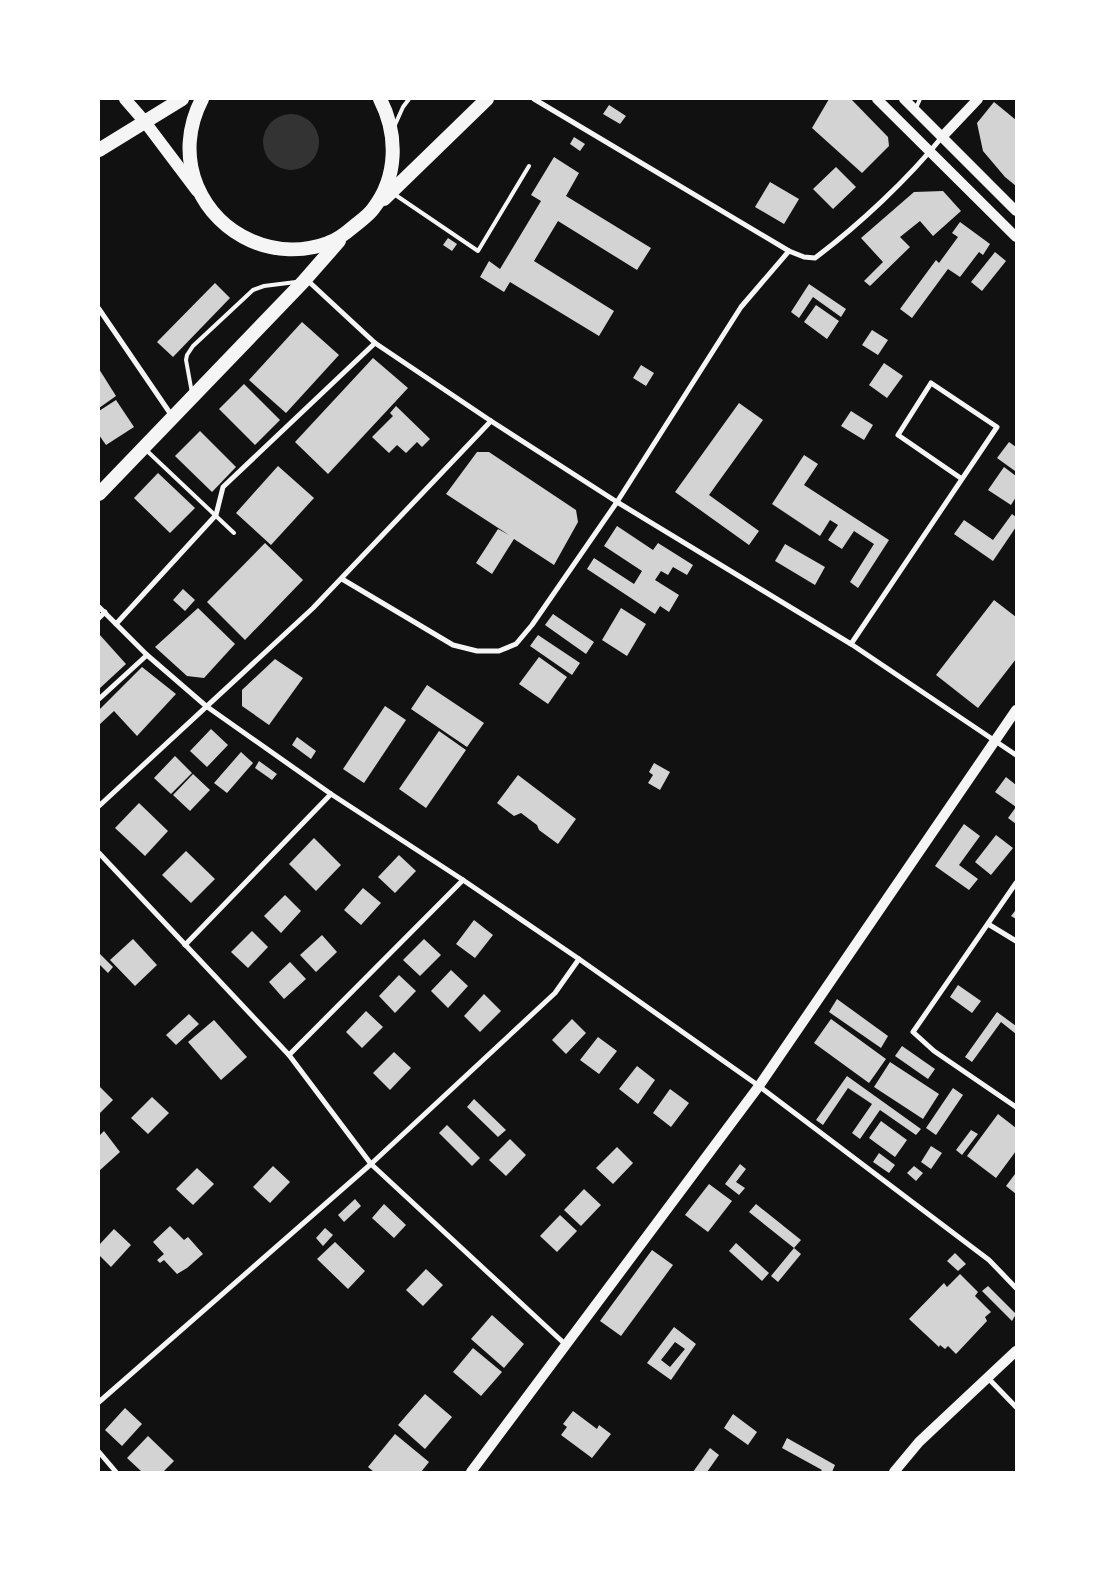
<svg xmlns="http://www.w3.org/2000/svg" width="1115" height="1571" font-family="'PT Serif',serif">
<rect width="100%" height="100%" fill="#111"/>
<circle fill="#333" cx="291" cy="142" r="28"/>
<g fill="#d3d3d3" fill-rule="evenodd">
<polygon points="829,99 851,99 888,137 889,146 862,173 812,128"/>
<polygon points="994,102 1016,120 1016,186 1005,177 983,151 977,123"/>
<polygon points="609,105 626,116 620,124 603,114"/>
<polygon points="574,137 585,144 580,151 570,144"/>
<polygon points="554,157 579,173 566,196 651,248 637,270 558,221 534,261 614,311 599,336 510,282 504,292 480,277 489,261 500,269 541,201 531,195"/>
<polygon points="836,167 856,187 833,209 813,189"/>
<polygon points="770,182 799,199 784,224 755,207"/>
<polygon points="943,191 961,211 933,236 920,221 900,237 910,247 870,286 864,281 883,262 861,238 914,192"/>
<polygon points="960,222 990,244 983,255 979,252 960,277 948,269 912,318 900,309 936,260 939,263 958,237 952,233"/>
<polygon points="448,238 457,244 452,251 443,245"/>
<polygon points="995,252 1006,261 982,291 971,282"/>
<polygon points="215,283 230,298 173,357 157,342"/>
<polygon points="809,284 846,309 841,317 813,297 799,318 791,312"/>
<polygon points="816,305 839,321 827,339 804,322"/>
<polygon points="302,322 339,355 286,413 249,380"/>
<polygon points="872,330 888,340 878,355 862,345"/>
<polygon points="373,358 408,388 328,474 295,442"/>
<polygon points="884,363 903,376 887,398 869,385"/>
<polygon points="641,365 654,373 646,386 633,378"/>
<polygon points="99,369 116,396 99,408"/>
<polygon points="244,384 280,420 255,445 219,409"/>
<polygon points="116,400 134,427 106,445 99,435 99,411"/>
<polygon points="739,403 763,420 709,495 759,531 749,545 675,492"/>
<polygon points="396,406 430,439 422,447 417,442 406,453 397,445 389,453 372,437 393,416 390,413"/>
<polygon points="851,411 873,425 864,440 841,426"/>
<polygon points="200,431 236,467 212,492 175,456"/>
<polygon points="1009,442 1016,447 1016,468 1015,471 997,458"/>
<polygon points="477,452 489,452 576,510 578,522 554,565 514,539 492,574 476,563 498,529 509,535 446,494"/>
<polygon points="804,455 818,464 804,485 889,540 858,588 850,582 874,544 854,531 842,549 828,540 838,525 830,520 820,536 772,504"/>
<polygon points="278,466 314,498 271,545 236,513"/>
<polygon points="1004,467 1016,476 1016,497 1011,505 988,490"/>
<polygon points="158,473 195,508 170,533 134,498"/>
<polygon points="1012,514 1016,517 1016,527 993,561 954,534 964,520 993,540"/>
<polygon points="617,526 653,550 658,543 693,565 687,575 673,567 668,575 661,571 655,580 679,595 669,612 660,606 655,614 587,569 594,558 634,584 642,571 604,546"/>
<polygon points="265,543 303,580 245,640 207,602"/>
<polygon points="785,544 825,567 815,585 775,561"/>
<polygon points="183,589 195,600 185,611 173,600"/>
<polygon points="994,600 1016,617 1016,659 978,708 936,675"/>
<polygon points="198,608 235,644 204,678 187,676 155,647"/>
<polygon points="621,608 646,624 627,656 602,640"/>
<polygon points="553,614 594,642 586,654 545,625"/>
<polygon points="99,634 126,664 99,689"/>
<polygon points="538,635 580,663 572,675 530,646"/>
<polygon points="539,657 567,677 548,704 519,684"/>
<polygon points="275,659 303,678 269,725 242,706 242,690"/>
<polygon points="142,667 176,694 137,736 114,711 99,725 99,710"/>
<polygon points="427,685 484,723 467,747 411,709"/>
<polygon points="385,706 406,720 364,783 343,769"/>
<polygon points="211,729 228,745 207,767 190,751"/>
<polygon points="439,731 466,750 426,808 399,789"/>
<polygon points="297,737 316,751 311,759 292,745"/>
<polygon points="241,752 253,763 227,793 214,783"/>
<polygon points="175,756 192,773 171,794 154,778"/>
<polygon points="259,761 277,774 272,780 255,768"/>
<polygon points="654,763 670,772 660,790 648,783 653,775 649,772"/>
<polygon points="193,774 210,790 190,811 173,795"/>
<polygon points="518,775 576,819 558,844 539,830 537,825 521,813 514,816 497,803"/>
<polygon points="1006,777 1016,785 1016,824 1008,818 1016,807 995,792"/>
<polygon points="139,803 168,831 145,856 115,828"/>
<polygon points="964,824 980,836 959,865 978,879 969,890 935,866"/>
<polygon points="996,835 1013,848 991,875 975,862"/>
<polygon points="314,838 341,865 316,891 289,864"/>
<polygon points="186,851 215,879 191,903 162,875"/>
<polygon points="399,855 416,871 395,893 378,877"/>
<polygon points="363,888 381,903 361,925 344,910"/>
<polygon points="285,895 301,911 281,933 264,916"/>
<polygon points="1015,911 1016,912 1016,919 1011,916"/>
<polygon points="474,920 493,935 475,958 456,944"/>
<polygon points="252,931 268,947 248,968 231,952"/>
<polygon points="322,935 337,952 316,972 300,955"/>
<polygon points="133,939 157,965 135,986 110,960"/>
<polygon points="424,939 441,955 420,976 403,960"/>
<polygon points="99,953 113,967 108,973 99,964"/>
<polygon points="290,962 306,979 284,999 269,982"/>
<polygon points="451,970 468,986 448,1008 431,991"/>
<polygon points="399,975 416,991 395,1013 379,996"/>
<polygon points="958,985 981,1001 972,1013 950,997"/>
<polygon points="484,994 501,1011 480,1032 464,1016"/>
<polygon points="837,999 888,1036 881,1048 829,1012"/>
<polygon points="366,1011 383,1027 362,1048 346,1032"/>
<polygon points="997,1012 1016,1026 1016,1034 1001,1022 972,1062 965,1057"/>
<polygon points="189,1014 199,1024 176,1045 166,1035"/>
<polygon points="572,1019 586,1033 566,1054 552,1040"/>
<polygon points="831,1019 886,1059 869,1083 814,1043"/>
<polygon points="214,1020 247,1057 221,1080 188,1042"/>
<polygon points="598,1037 617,1051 599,1074 580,1060"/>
<polygon points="902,1046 935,1069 928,1079 895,1056"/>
<polygon points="394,1052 411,1068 390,1090 373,1073"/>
<polygon points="890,1062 939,1094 923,1119 874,1087"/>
<polygon points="637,1066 655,1080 638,1104 619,1089"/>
<polygon points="847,1076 921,1129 916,1135 880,1110 860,1139 852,1133 872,1104 848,1088 823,1125 816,1120"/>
<polygon points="99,1086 113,1100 99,1114"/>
<polygon points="953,1088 963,1095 936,1135 926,1128"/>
<polygon points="670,1089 689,1103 671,1127 653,1113"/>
<polygon points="152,1097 169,1113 148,1134 131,1118"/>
<polygon points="474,1099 506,1130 498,1137 467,1107"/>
<polygon points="998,1114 1016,1128 1016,1151 996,1178 967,1156"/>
<polygon points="881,1121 907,1140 895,1157 869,1138"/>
<polygon points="447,1125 480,1158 472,1166 439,1133"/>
<polygon points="971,1130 978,1134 962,1155 956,1150"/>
<polygon points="104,1131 120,1152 99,1171 99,1136"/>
<polygon points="510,1139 526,1155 506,1176 489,1160"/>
<polygon points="931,1146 942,1153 931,1169 921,1162"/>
<polygon points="617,1147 633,1163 613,1184 596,1168"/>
<polygon points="879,1153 895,1165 889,1173 873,1162"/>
<polygon points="740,1164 746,1169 736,1182 745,1188 739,1195 725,1184"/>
<polygon points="273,1166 290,1182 270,1203 253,1187"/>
<polygon points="914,1166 923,1173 916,1181 907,1173"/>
<polygon points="197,1168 214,1184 193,1205 176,1189"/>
<polygon points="1015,1174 1016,1175 1016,1194 1006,1186"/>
<polygon points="709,1184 732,1201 708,1232 685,1215"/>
<polygon points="584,1189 601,1205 581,1226 564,1210"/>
<polygon points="355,1199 361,1206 344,1222 338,1215"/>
<polygon points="384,1204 406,1225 394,1238 372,1218"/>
<polygon points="756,1204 801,1240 794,1248 749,1212"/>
<polygon points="560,1215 577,1231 557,1252 540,1236"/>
<polygon points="170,1226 184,1240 188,1237 203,1254 187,1268 177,1274 164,1260 160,1263 157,1260 164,1254 153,1242"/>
<polygon points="325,1228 333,1235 323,1246 316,1238"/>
<polygon points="114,1229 131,1245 111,1267 99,1255 99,1245"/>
<polygon points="335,1242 365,1271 348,1289 317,1259"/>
<polygon points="736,1243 769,1273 762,1281 729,1251"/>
<polygon points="794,1248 801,1254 778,1282 771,1276"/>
<polygon points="652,1250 673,1265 621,1336 600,1321"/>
<polygon points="955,1253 966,1264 958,1271 947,1261"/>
<polygon points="426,1269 443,1285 423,1306 406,1290"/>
<polygon points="960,1274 978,1292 975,1296 991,1312 985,1317 987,1321 956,1354 948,1346 945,1349 940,1345 939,1347 909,1319 944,1283 947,1287"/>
<polygon points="988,1286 1016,1314 1012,1321 982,1291"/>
<polygon points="492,1315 524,1344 504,1368 471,1339"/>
<path d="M674 1327 696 1344 671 1380 647 1363ZM675 1342 685 1349 670 1367 661 1360Z"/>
<polygon points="473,1348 502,1372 481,1396 453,1372"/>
<polygon points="425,1394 452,1417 425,1449 398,1425"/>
<polygon points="125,1408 142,1424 122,1446 105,1430"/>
<polygon points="573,1411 597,1429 599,1425 611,1434 592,1458 561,1435 567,1427 563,1424"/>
<polygon points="733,1414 757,1432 748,1445 724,1428"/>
<polygon points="395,1434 429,1462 421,1472 374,1472 368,1467"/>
<polygon points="148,1436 174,1461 163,1472 142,1472 127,1458"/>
<polygon points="787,1438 835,1465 832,1472 820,1472 822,1470 782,1448"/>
<polygon points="710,1448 719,1455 707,1472 693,1472"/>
</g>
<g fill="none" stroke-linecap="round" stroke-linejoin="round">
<g stroke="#f5f5f5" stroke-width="4">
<polyline points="916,108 920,99"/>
<polyline points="394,127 403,107 409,99"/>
<polyline points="394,194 478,251 529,166"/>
<polyline points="192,393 186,360 187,355 193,346 253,290 264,286 296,282"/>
<polyline points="145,449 234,533"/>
</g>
<g stroke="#f5f5f5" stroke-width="5">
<path d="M534 99 789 251 804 257 815 258C859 225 908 179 942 137"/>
<polyline points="306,279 375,343 491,421 617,502 851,644 1016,755"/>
<polyline points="99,309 172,416"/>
<polyline points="342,579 453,645 477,651 499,651 516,644 532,625 617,502 741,307 789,251"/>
<polyline points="99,607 147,655 206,706 331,794 463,880 579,959 759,1086 989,1260 1016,1288"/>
<polyline points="99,618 105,612"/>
<polyline points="116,624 216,515 223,487 375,343"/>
<polyline points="851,644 997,427 931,383 898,435 962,479"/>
<polyline points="99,699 147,655"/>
<polyline points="99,806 313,608 491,421"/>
<polyline points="99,853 289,1055 371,1164 566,1345"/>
<polyline points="1016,883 913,1032 934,1051 1016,1107"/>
<polyline points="988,924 1016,941"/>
<polyline points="185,945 331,794"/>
<polyline points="289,1055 463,880"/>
<polyline points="987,1377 1016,1407"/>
<polyline points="99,1402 371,1164 555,993 579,959"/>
<polyline points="99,1452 116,1472"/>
</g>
<g stroke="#f5f5f5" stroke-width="10">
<polyline points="877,99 1016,237"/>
<polyline points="904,99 1016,211"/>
<polyline points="942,137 978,99"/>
<polyline points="471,1472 759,1086 1016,710"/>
<polyline points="894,1472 919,1442 1016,1351"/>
</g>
<polyline stroke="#f5f5f5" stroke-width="12" points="125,99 145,122 197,191"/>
<g stroke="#f5f5f5" stroke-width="14">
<path d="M202 99C188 126 185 157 197 186 219 237 276 262 328 243 337 240 346 233 353 227 360 221 368 216 373 209 398 177 398 134 380 99"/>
<polyline points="99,150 182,99"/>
<polyline points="384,199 487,99"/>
<polyline points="99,494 303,282 339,241"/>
</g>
</g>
<rect width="1115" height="1571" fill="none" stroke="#ffffff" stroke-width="200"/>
</svg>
